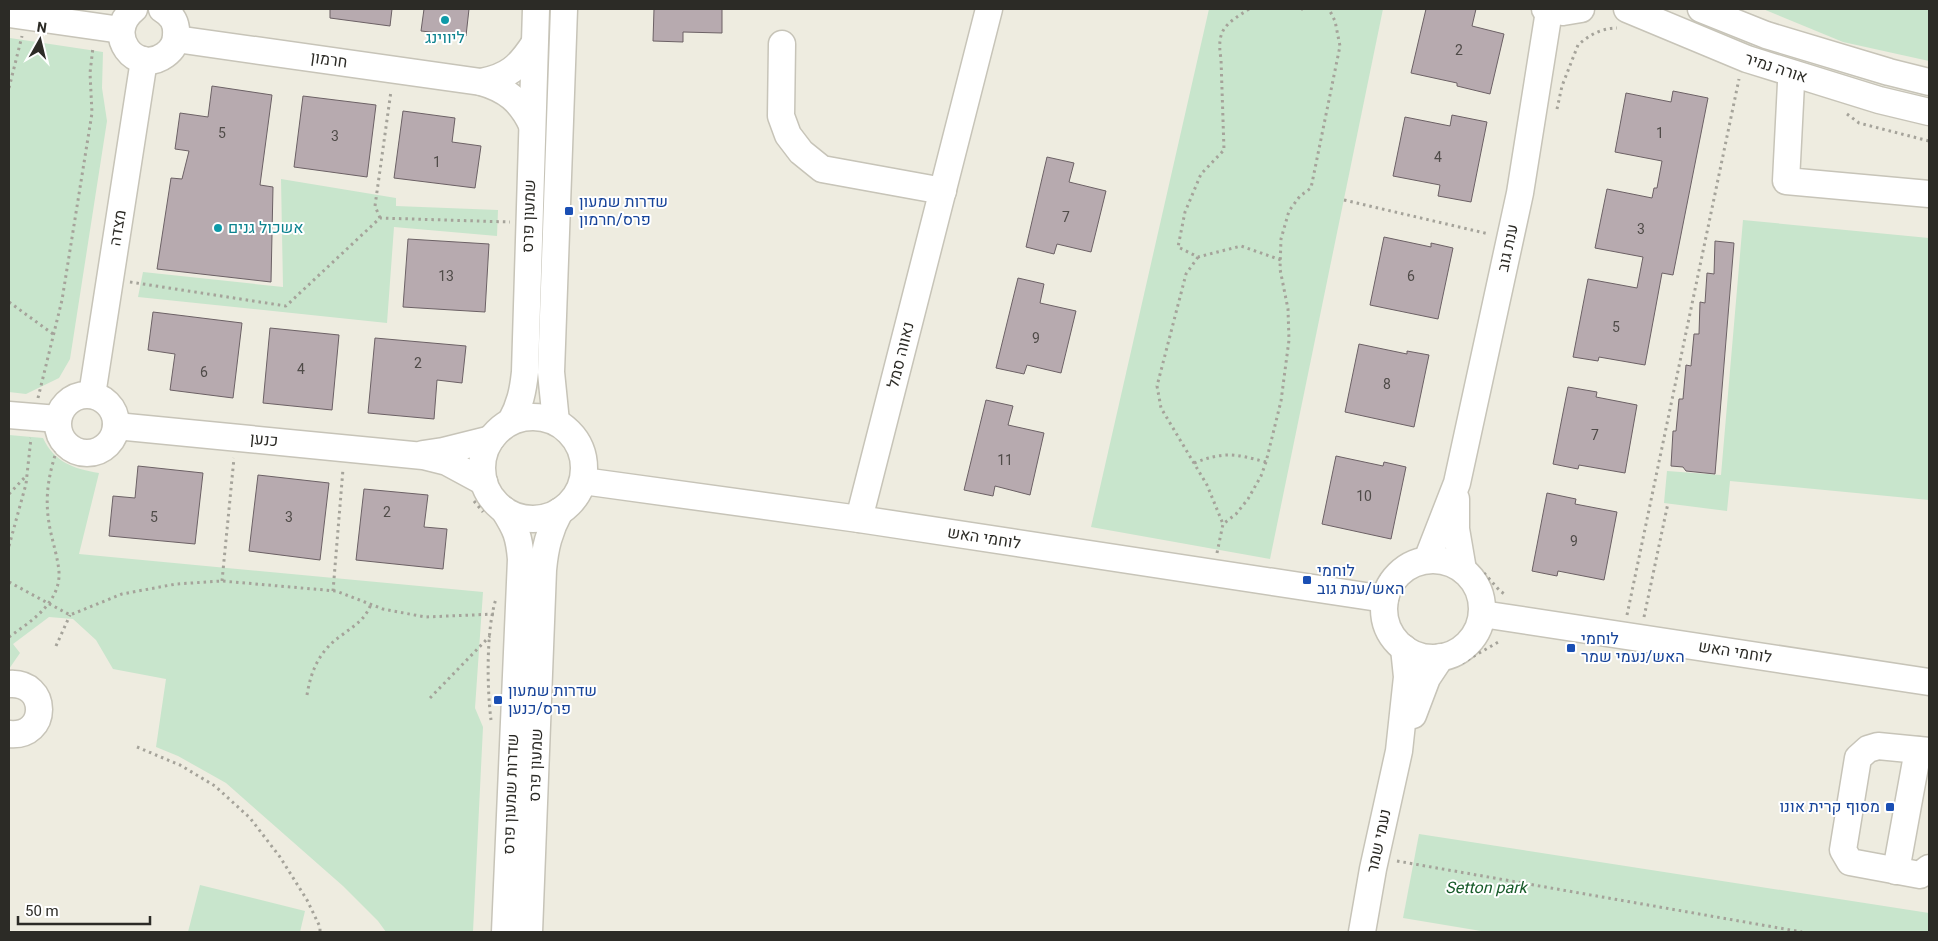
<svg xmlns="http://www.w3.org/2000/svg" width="1938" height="941" font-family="Georgia,Heebo,serif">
<rect width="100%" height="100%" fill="#eeece0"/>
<g fill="#c8e5cc">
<polygon points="1209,9 1383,9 1270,559 1091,527"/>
<polygon points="1763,9 1929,9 1929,61 1843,42"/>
<polygon points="10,38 103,52 102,88 107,121 70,359 59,378 26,394 9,392 9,49"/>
<polygon points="281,179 396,198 396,206 498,210 497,236 394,227 387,323 138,297 143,272 283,287"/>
<polygon points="1743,220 1929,238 1929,500 1730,481 1727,511 1664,503 1667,471 1721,475"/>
<path d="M9 435 43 438C54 462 74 469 99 473L79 554 483 592 475 708 483 727 473 932H386L378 921 343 886 226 783 178 756 156 747 166 679 113 669 96 640 73 619 49 617 13 644 20 653 9 669Z"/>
<polygon points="1419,834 1929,913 1929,932 1487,932 1403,918"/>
<polygon points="200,885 305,911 300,932 188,932"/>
</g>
<g fill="#b7aaaf" stroke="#6c6165">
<polygon points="330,9 392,9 390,26 330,18"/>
<polygon points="424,9 469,9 466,36 421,31"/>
<polygon points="654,9 722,9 722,33 683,32 683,42 653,41"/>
<polygon points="1426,9 1476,9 1472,26 1504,34 1490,94 1457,86 1457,83 1411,73"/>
<polygon points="212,86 272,95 260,185 273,187 271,282 157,269 171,178 182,179 189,151 175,149 180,113 208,117"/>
<polygon points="1673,91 1708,98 1673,275 1662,273 1645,365 1599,357 1598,361 1573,357 1588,279 1637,288 1643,257 1595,248 1607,189 1652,198 1654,188 1657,188 1662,161 1615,152 1626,93 1671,102"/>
<polygon points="303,96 376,105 367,177 294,167"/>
<polygon points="403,111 455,118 452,142 481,146 475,188 394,178"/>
<polygon points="1452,115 1487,122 1471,202 1438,196 1440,185 1393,176 1405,117 1450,126"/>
<polygon points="1047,157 1074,163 1069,182 1106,191 1091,252 1057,244 1054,254 1026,247"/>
<polygon points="1384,237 1431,247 1431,243 1453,248 1438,319 1370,305"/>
<polygon points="408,239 489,244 485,312 403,307"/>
<polygon points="1715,241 1734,243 1715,474 1686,471 1683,467 1671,466 1673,431 1676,431 1679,399 1683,399 1686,365 1691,366 1694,334 1699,334 1700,302 1705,303 1707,273 1714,274"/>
<polygon points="1018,278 1044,284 1040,303 1076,311 1061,373 1027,365 1024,374 996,368"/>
<polygon points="153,312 242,323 233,398 170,390 175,354 148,350"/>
<polygon points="270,328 339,335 332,410 263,403"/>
<polygon points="375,338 466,346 462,383 437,380 434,419 368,413"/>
<polygon points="1359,344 1407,354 1407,351 1429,355 1414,427 1345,412"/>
<polygon points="1568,387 1597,392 1596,397 1637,405 1625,473 1579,465 1578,469 1553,464"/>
<polygon points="986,400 1013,406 1008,425 1044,433 1030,495 995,486 993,496 964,490"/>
<polygon points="1336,456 1383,466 1384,462 1406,467 1391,539 1322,524"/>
<polygon points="138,466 203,473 195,544 109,536 113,496 135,498"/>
<polygon points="258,475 329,483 320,560 249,551"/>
<polygon points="364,489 428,495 424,527 447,529 443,569 356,560"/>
<polygon points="1547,493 1576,499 1575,504 1617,512 1604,580 1558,571 1557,576 1532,571"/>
</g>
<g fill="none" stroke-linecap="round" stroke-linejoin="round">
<defs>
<g id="minor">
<path d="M134 9C103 34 136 76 165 55 172 50 176 43 176 35 177 23 172 15 162 9"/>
<polyline points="1545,9 1563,12 1581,9"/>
<polyline points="1627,9 1747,59 1879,100 1929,112"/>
<polyline points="1701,9 1766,35 1889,72 1929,82"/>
<polyline points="9,14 121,30"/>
<path d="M176 39 481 82C506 89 521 101 532 125"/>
<polyline points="782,44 781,116 788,135 801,152 822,169 943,191"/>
<polyline points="1794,74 1791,83 1786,181 1929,194"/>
<path d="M481 82C508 77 519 67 534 44"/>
<polyline points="92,395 144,60"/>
<circle cx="87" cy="424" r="29"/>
<polyline points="9,415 58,419"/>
<circle cx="533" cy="468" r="51"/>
<path d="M511 421C520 405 523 391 525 372L536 9"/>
<polyline points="556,422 551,372 564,9"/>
<polyline points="116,426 423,456 447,462 484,482"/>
<polyline points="423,454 443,451 491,439"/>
<polyline points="583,481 859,519 1385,599"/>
<polyline points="1456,499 1456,529 1463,570"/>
<path d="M504 510C516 529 519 536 521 559L505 932"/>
<polyline points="859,519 989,9"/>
<polyline points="1427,560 1457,483 1520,193 1549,11"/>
<circle cx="1433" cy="609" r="49"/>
<polyline points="1482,614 1929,682"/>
<path d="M9 684C49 681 49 738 9 734"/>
<polyline points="1413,715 1427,678 1441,657"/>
<polyline points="1929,751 1878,746 1868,749 1858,758 1843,850 1850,862 1920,875 1929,868"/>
<polyline points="1896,871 1918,750"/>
<path d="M529 932 543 570C545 548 549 531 560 511"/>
<polyline points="1362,932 1373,869 1399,751 1407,677 1404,648"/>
</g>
</defs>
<use href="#minor" stroke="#c7c4b8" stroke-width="29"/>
<g stroke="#a5a39a" stroke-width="3" stroke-dasharray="2.5 4" stroke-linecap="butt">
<path d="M1249 9C1226 24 1216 29 1221 59L1224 150 1201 174 1185 212 1178 247 1198 257 1241 246 1281 260"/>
<polyline points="1301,9 1303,9"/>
<polyline points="9,88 22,36"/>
<path d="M1557 109 1562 86 1578 45C1589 35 1602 28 1617 28"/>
<polyline points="1847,114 1859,123 1929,141"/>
<polyline points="1344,200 1489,234"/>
<polyline points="380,218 375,206 391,91"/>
<polyline points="1198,257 1186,274 1157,386 1161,408 1207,485 1223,524"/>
<polyline points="130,282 286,306 380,218 510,222"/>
<polyline points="9,302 53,334"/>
<polyline points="38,398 62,300 92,113 90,73 93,47"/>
<path d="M1194 463C1225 451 1235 454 1266 462"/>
<polyline points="9,494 27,475"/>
<polyline points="474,501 483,512"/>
<polyline points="9,546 26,484 31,438"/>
<polyline points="1217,553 1223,524 1236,514 1248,499 1261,476 1266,462 1281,401 1289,340 1288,309 1280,269 1281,239 1289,211 1300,196 1311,188 1340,46 1335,21 1329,9"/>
<polyline points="1484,573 1500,591 1506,595"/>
<polyline points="1381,577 1407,560"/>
<polyline points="222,581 234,458"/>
<polyline points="9,582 70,615 122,594 176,584 222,581 336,591 383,609 425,617 495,614"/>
<polyline points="333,591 343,469"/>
<polyline points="1627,615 1739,79"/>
<polyline points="1644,617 1668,503"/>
<path d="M9 637C30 622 57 605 59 577 60 563 51 538 49 523 44 493 50 469 60 440"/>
<polyline points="56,646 70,615"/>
<polyline points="1462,663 1500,641"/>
<path d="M307 695C311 670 320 650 342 635 355 625 365 620 371 604"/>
<polyline points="430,698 490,636"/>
<path d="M491 720C487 689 486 629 496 599"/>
<polyline points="137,747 180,765 215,786 250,818 280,857 307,900 320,927 320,932"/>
<polyline points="1397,861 1802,932"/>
</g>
<use href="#minor" stroke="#fff" stroke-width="26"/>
</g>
<g fill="#0f9aa8" stroke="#fff" stroke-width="2">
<circle cx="445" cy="20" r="5"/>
<circle cx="218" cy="228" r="5"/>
</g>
<g fill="#1a4fb4" stroke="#fff" stroke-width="2">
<rect x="564" y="206" width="10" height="10" rx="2.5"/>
<rect x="1302" y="575" width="10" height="10" rx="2.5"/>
<rect x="1566" y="643" width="10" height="10" rx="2.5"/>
<rect x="493" y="695" width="10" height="10" rx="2.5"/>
<rect x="1885" y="802" width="10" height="10" rx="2.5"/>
</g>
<g text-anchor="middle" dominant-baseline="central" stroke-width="4" stroke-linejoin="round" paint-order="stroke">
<g font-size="14" fill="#4f4b48">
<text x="1459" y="50">2</text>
<text x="222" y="133">5</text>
<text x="1660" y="133">1</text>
<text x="335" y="136">3</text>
<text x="1438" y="157">4</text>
<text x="437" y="162">1</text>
<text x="1066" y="217">7</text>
<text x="1641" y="229">3</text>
<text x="446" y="276">13</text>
<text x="1411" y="276">6</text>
<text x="1616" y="327">5</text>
<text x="1036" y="338">9</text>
<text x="418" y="363">2</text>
<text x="301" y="369">4</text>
<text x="204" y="372">6</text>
<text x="1387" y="384">8</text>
<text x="1595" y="435">7</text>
<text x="1005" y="460">11</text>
<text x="1364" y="496">10</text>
<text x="387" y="512">2</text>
<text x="154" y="517">5</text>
<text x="289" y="517">3</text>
<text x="1574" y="541">9</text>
</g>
<g font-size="16" fill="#0d838f" stroke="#fff">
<text x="445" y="38">ליווינג</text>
<text x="228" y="228" text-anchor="start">אשכול גנים</text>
</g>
<g font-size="16" fill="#2c2b26" stroke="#fff">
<text transform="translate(329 60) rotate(8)">חרמון</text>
<text transform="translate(1776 68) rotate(18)">אורה נמיר</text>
<text transform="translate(529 216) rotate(-88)">שמעון פרס</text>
<text transform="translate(118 228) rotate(-81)">מצדה</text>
<text transform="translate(1508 248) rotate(-78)">ענת גוב</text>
<text transform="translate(901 355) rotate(-76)">נאווה סמל</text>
<text transform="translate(264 440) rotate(6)">כנען</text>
<text transform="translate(984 538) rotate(9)">לוחמי האש</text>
<text transform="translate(1735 652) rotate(9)">לוחמי האש</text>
<text transform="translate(536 765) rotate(-88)">שמעון פרס</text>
<text transform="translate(511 794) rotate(-88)">שדרות שמעון פרס</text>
<text transform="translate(1379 841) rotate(-78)">נעמי שמר</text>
</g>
<g font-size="16" fill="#164399" stroke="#fff" text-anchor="start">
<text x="579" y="202">שדרות שמעון<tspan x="579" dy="18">פרס/חרמון</tspan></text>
<text x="1317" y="571">לוחמי<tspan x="1317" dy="18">האש/ענת גוב</tspan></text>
<text x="1581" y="639">לוחמי<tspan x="1581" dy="18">האש/נעמי שמר</tspan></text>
<text x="508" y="691">שדרות שמעון<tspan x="508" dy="18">פרס/כנען</tspan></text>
<text x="1880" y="807" text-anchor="end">מסוף קרית אונו</text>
</g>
<g font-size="16" font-style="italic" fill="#185b2a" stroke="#fff">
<text x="1486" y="888">Setton park</text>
</g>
</g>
<rect width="1938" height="941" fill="none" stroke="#2c2b26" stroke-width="20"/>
<g transform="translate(40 40) rotate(8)" stroke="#ffffff" stroke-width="4" paint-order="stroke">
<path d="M0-4L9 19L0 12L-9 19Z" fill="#2c2b26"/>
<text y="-8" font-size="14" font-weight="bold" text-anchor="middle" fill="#2c2b26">N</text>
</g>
<path d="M18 916v8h132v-8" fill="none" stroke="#2c2b26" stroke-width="2.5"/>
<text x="25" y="916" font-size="15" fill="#2c2b26" stroke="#ffffff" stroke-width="4" paint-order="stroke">50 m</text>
</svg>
